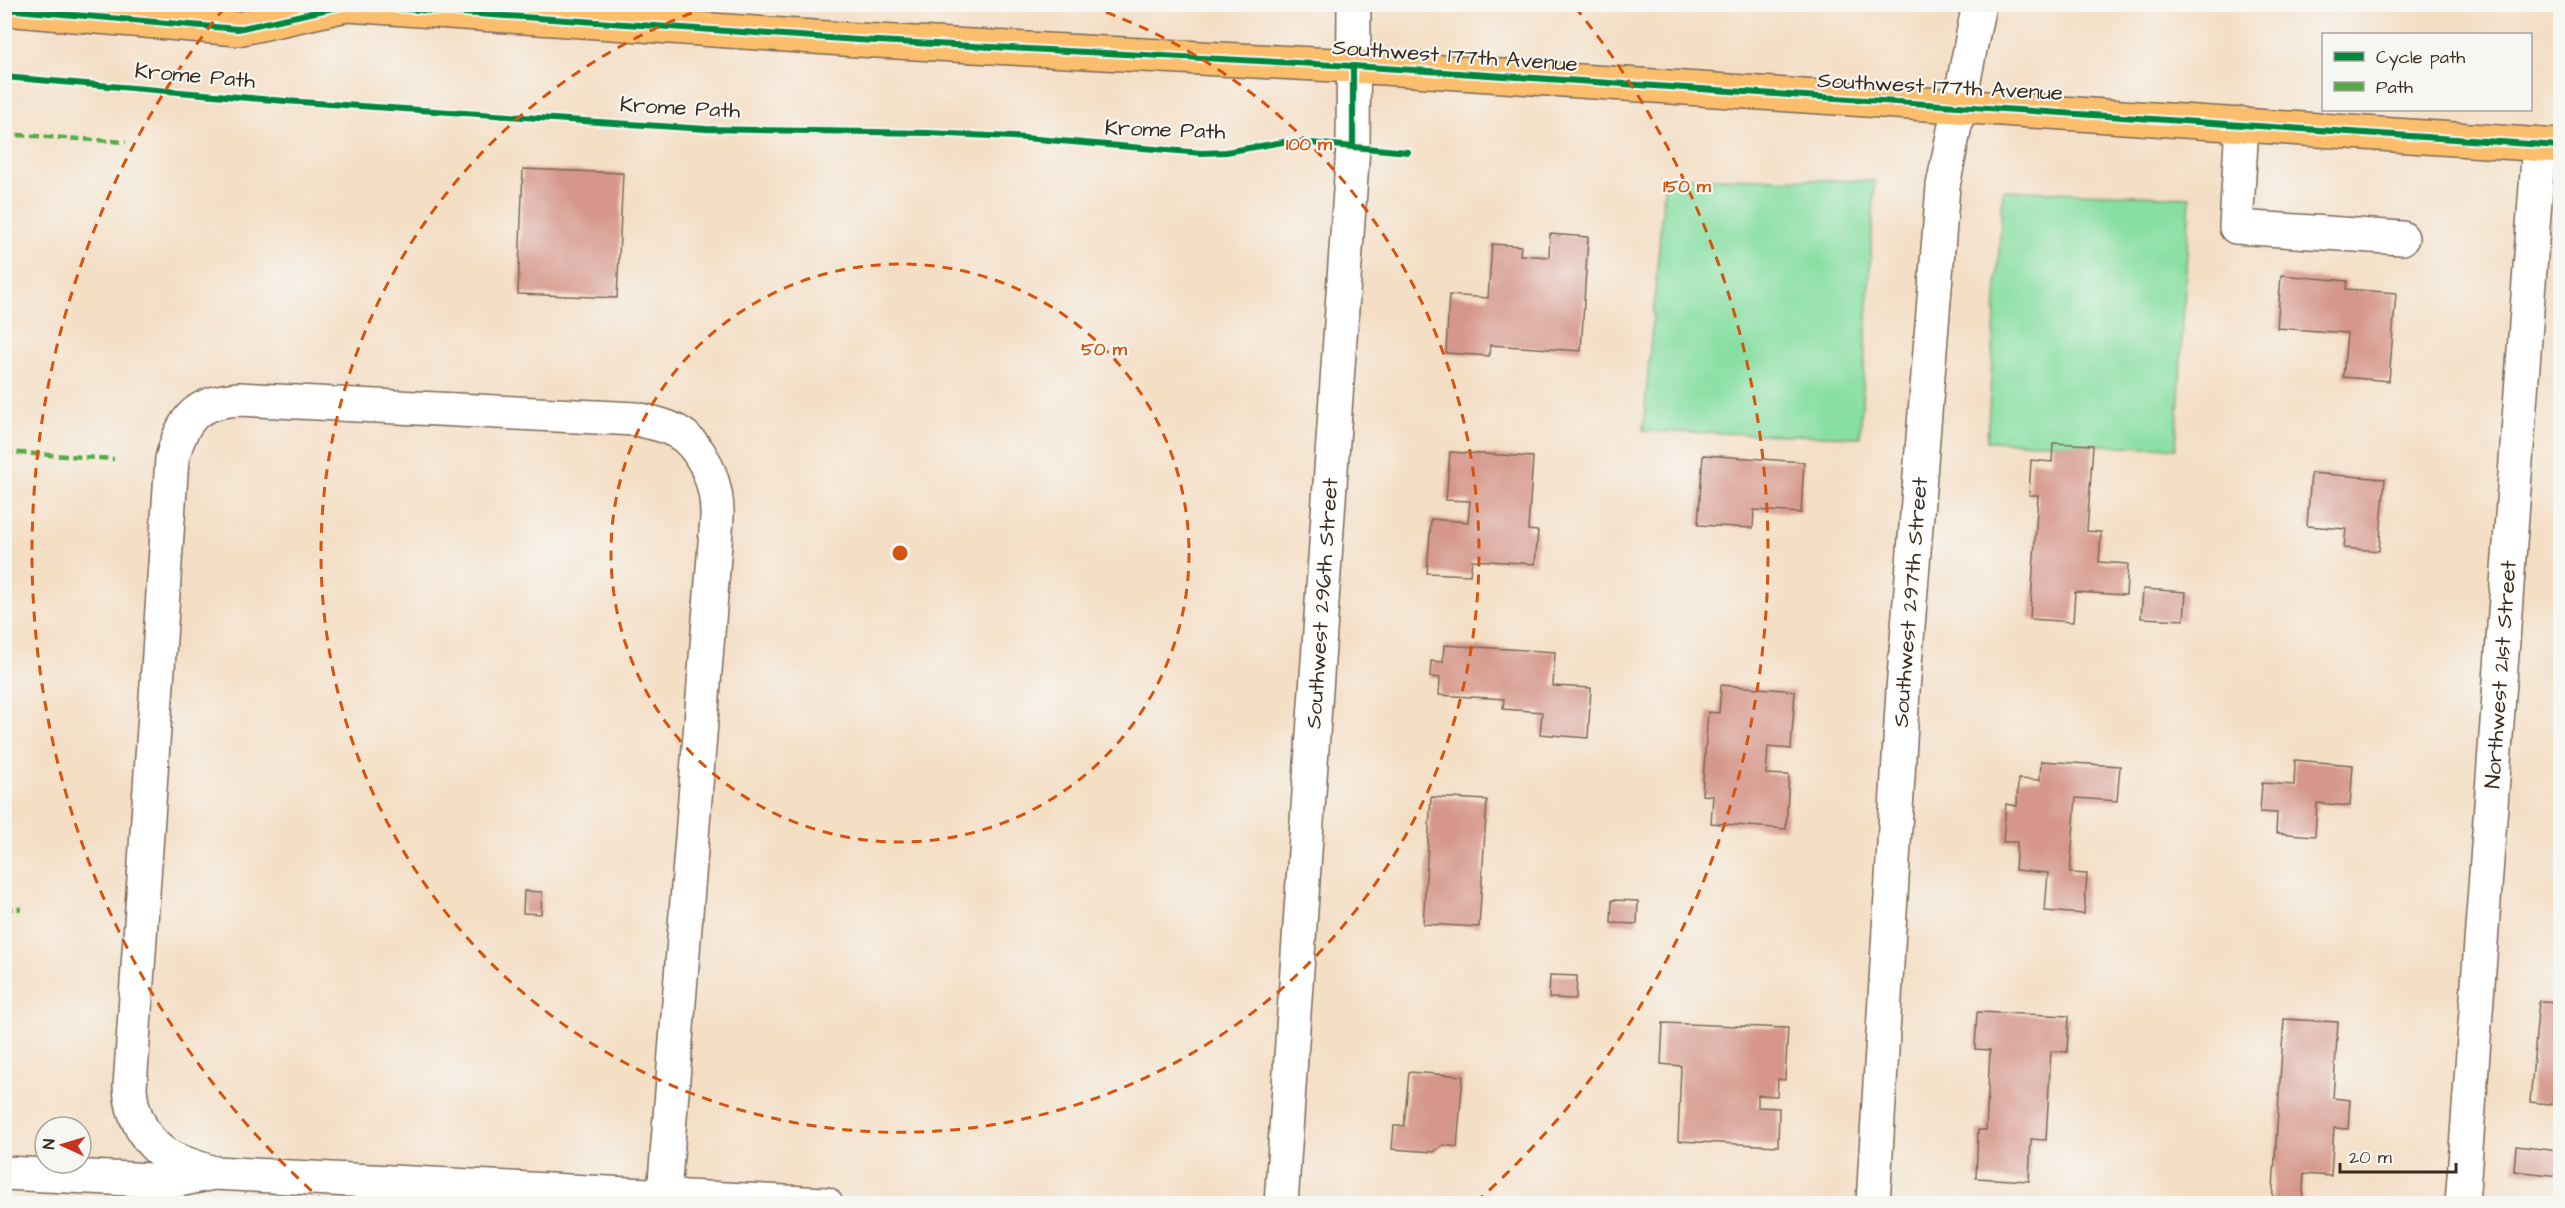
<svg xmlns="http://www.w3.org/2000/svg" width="2565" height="1208" font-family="'Architects Daughter',sans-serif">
<rect width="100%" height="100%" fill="#f6f6f2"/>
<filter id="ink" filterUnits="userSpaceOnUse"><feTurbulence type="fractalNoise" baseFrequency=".0167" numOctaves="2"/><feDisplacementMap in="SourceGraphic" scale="12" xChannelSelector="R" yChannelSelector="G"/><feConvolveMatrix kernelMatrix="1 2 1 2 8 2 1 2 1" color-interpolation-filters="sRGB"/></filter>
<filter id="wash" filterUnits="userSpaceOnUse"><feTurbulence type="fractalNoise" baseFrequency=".008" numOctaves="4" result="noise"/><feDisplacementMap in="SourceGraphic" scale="24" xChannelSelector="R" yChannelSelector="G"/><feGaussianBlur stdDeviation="1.35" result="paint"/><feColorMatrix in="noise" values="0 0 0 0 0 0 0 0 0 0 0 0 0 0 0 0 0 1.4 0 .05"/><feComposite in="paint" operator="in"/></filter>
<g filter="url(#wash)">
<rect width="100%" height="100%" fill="#f4dec4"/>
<g fill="#88dfa3" stroke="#628460" stroke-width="1.5">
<polygon points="1665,177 1875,181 1860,437 1643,431"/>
<polygon points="2003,190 2190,197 2176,448 1987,441"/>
</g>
<g id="blocks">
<g fill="#d6968a">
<polygon points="523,169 623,173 617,298 518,294"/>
<polygon points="1550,234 1588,237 1581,351 1490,345 1489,356 1446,353 1449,295 1488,298 1492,244 1521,246 1520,255 1549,257"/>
<polygon points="2281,275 2347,281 2346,289 2396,293 2389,381 2343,377 2347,333 2277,328"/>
<polygon points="2053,443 2093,445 2087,531 2101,532 2099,562 2128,564 2126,595 2075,592 2073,622 2030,619 2038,495 2029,495 2031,460 2052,462"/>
<polygon points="1450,452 1533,457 1528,530 1538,531 1535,564 1472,560 1470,575 1427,573 1431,519 1468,522 1470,501 1446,500"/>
<polygon points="1703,455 1804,462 1801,513 1754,510 1753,528 1698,525"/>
<polygon points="2311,473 2385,479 2379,551 2344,548 2346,529 2307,526"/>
<polygon points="2143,589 2186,592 2184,620 2141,618"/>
<polygon points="1444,645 1555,652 1553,686 1591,688 1588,738 1540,734 1542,712 1503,709 1504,699 1439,695 1440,678 1430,677 1431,661 1443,662"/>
<polygon points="1721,685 1795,691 1791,749 1768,747 1766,774 1789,775 1786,829 1711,823 1713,796 1702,795 1708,712 1719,713"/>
<polygon points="2295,760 2353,765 2350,806 2317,803 2315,836 2276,833 2277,813 2260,812 2262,783 2294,785"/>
<polygon points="2041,761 2120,766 2117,801 2076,798 2070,873 2087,874 2084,914 2045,911 2048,873 2015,870 2017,842 2003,842 2006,804 2017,806 2018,779 2040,780"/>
<polygon points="1431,797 1487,800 1479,927 1423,924"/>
<polygon points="524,891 542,892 541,914 523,913"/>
<polygon points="1612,900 1638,901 1637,924 1611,923"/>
<polygon points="1550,975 1577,976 1576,999 1549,998"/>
<polygon points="2539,1001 2560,1002 2560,1073 2558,1105 2530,1102"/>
<polygon points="1977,1012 2069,1016 2067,1052 2051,1051 2046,1140 2031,1139 2029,1181 1976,1178 1978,1130 1986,1130 1990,1050 1975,1049"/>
<polygon points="2284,1019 2338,1022 2333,1098 2350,1100 2348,1129 2334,1128 2331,1176 2304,1174 2302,1204 2272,1204"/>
<polygon points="1663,1023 1788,1028 1785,1080 1778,1079 1777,1096 1758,1095 1758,1107 1779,1108 1778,1146 1678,1141 1681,1066 1661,1064"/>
<polygon points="1409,1072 1463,1076 1457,1147 1443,1145 1434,1152 1392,1149 1394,1126 1404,1126"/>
<polygon points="2516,1146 2560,1151 2560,1176 2514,1171"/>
</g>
</g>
</g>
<g filter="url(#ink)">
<use href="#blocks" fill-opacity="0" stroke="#7c6958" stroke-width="1.5"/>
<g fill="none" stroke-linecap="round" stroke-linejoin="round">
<defs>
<g id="minor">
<polyline points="2242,124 2236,227 2402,238"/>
<polyline points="4,1173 173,1181 213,1173 826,1204"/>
<path d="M213 1173C200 1168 185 1164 172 1158 146 1146 131 1114 130 1087L172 459C183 418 196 402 239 399L636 419C653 423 671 426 685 437 707 456 718 489 717 518L664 1194"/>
<path id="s1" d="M1281 1204 1353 147 1354 4"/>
<path id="s2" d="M1873 1204 1903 690 1943 186 1979 4"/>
<path id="s3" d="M2462 1204 2539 145"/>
</g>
<polyline id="highway" points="4,9 238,29 347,5 858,40 1353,66 2560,146"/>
</defs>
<use href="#minor" stroke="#7c6958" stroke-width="36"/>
<use href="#highway" stroke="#7c6958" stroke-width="36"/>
<use href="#minor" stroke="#fff" stroke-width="33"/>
<use href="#highway" stroke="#fabe6d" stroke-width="33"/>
<g stroke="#55ab43" stroke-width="4.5" stroke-dasharray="9 4.5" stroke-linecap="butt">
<polyline points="4,134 126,142"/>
<polyline points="4,452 114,459"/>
<polyline points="4,908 21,909"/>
</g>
<defs>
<g id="cycleway">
<polyline points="4,9 238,29 347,5 858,40 1353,66 2560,146"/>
<polyline points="4,77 285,101 568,120 706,129 928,133 1013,137 1202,153 1226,152 1289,141 1408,152"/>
<polyline points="1353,147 1353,66"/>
</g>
</defs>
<use href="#cycleway" stroke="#f6f6f2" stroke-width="10"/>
<use href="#cycleway" stroke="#00873e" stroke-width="6"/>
</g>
</g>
<g fill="none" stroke="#d7540e" stroke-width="3" stroke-dasharray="10 8">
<circle cx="900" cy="553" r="289"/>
<path d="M1089 6A579 579 0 1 1 711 6"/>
<path d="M325 1203A868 868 0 0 1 225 7M1575 7A868 868 0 0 1 1475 1203"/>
</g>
<g text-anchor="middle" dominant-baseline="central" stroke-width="4.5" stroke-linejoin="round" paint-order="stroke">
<g font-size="22" fill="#3b2a1e" stroke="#f6f6f2">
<text transform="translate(1455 56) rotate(4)">Southwest 177th Avenue</text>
<text transform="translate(195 76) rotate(5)">Krome Path</text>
<text transform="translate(1940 87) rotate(3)">Southwest 177th Avenue</text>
<text transform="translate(680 108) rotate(3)">Krome Path</text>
<text transform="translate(1165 130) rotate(2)">Krome Path</text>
<text stroke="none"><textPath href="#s2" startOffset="603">Southwest 297th Street</textPath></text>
<text stroke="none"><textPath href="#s1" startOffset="602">Southwest 296th Street</textPath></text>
<text stroke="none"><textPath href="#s3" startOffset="531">Northwest 21st Street</textPath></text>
</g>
</g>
<circle cx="900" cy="553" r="9" fill="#d7540e" stroke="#f6f6f2" stroke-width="3"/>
<g font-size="18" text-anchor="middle" font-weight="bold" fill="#d7540e" stroke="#f6f6f2" stroke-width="4.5" stroke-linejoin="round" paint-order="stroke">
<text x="1309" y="150">100 m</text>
<text x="1687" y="192">150 m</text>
<text x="1104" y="355">50 m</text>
</g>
<rect width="2565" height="1208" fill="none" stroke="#f6f6f2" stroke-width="24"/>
<rect x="2322" y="33" width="210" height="78" fill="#f6f6f2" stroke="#aba49d" stroke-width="1.5"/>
<rect x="2334" y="52" width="30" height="9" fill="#00873e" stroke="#aba49d" stroke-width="1.5"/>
<text x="2376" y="63" font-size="18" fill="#3b2a1e">Cycle path</text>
<rect x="2334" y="82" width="30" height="9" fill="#55ab43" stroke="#aba49d" stroke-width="1.5"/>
<text x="2376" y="93" font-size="18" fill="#3b2a1e">Path</text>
<g transform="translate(63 1145) rotate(274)"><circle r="28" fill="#f6f6f2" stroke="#aba49d" stroke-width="1.5"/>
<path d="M0-4.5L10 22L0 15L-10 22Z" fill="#c8321e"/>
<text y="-9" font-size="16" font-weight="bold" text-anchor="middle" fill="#3b2a1e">N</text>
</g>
<path d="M2340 1163v9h116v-9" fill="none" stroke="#3b2a1e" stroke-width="3"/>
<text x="2349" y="1163" font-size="18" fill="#3b2a1e" stroke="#f6f6f2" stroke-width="4.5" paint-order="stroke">20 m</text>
</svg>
